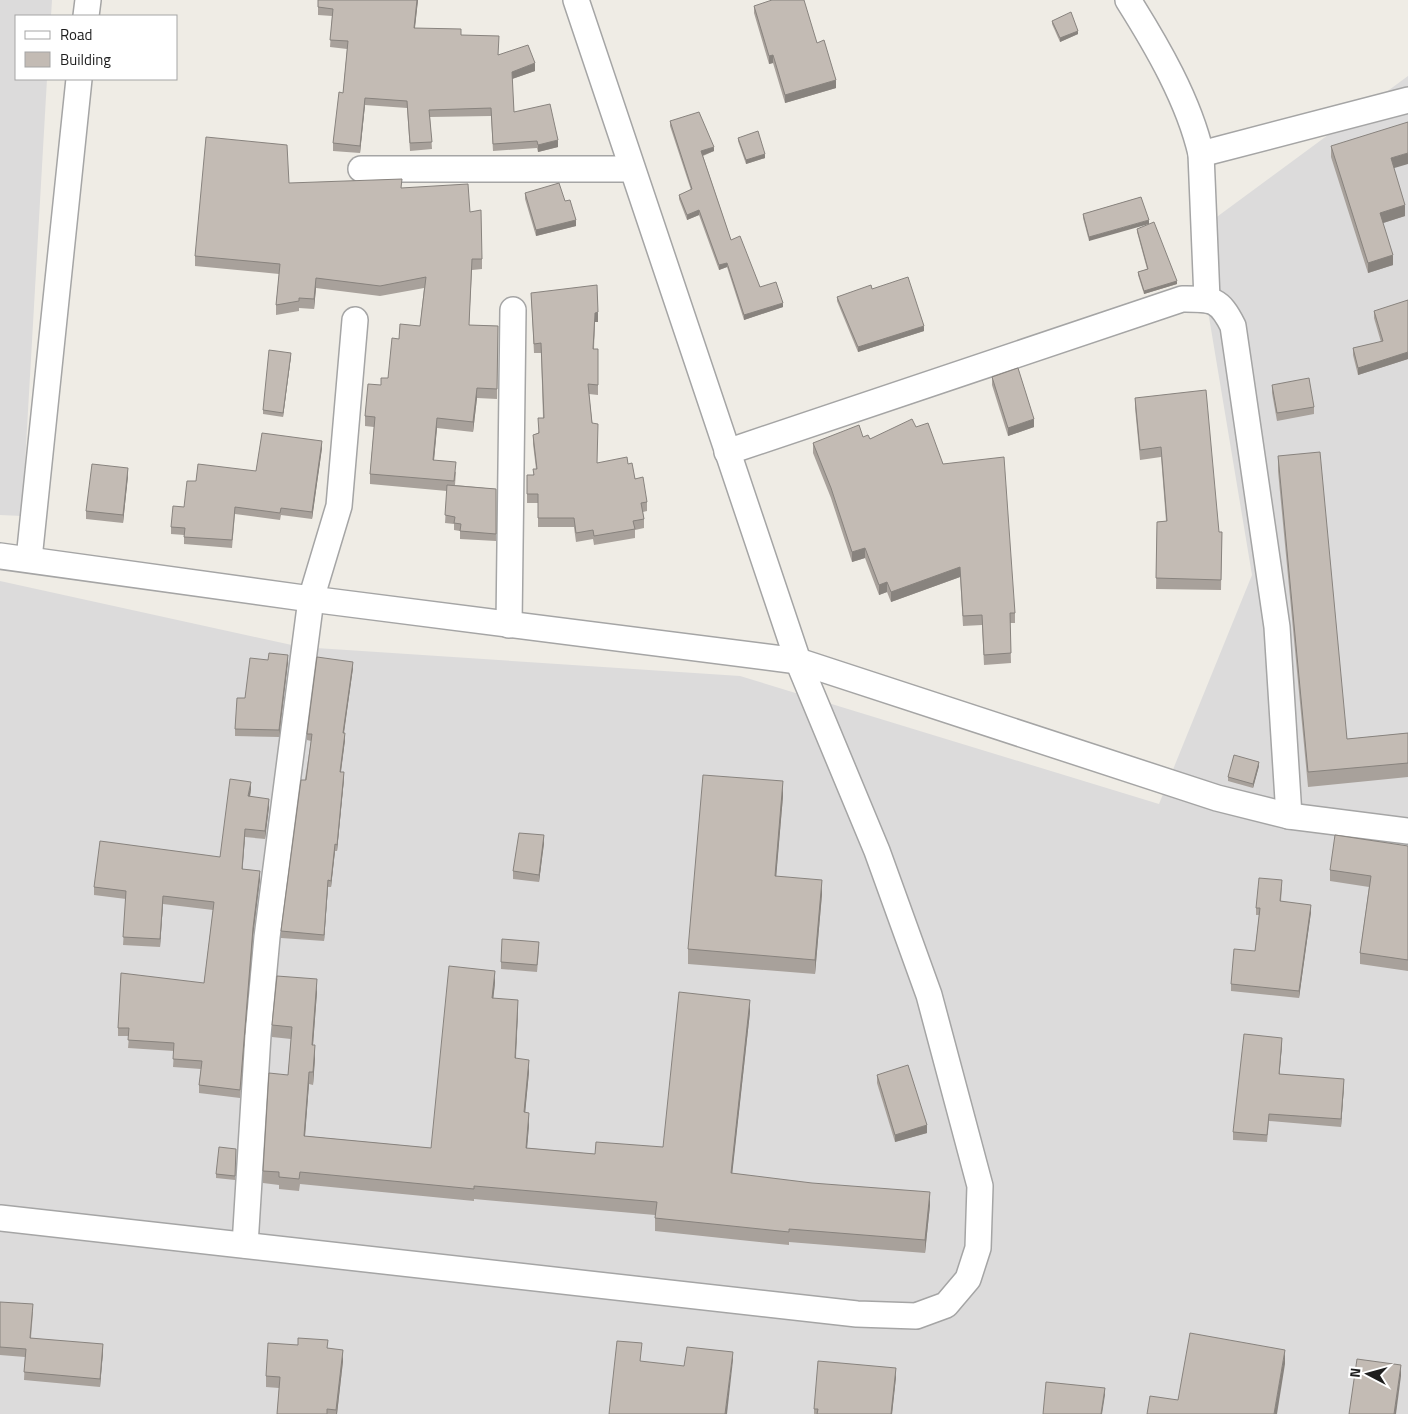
<svg xmlns="http://www.w3.org/2000/svg" width="1408" height="1414" font-family="'Titillium Web',sans-serif">
<rect width="100%" height="100%" fill="#efece5"/>
<g fill="#dcdbdb">
<polygon points="0,0 52,0 51,16 16,16 16,79 47,79 22,516 0,515"/>
<polygon points="1408,76 1408,1414 0,1414 0,581 301,647 740,676 1159,804 1252,575 1195,233"/>
</g>
<g fill="none" stroke-linecap="round" stroke-linejoin="round">
<defs>
<g id="minor">
<path d="M1128 0C1157 46 1189 101 1201 154L1207 299"/>
<polyline points="86,16 88,0"/>
<polyline points="1201,154 1408,100"/>
<polyline points="361,169 632,169"/>
<path d="M727 452 1182 299C1212 299 1219 298 1233 326L1277 627 1289 816"/>
<polyline points="0,556 311,599 798,661 1217,798 1289,816 1408,831"/>
<polyline points="29,559 79,79"/>
<polyline points="509,625 513,310"/>
<polyline points="0,1218 857,1314 916,1316 946,1305 968,1279 978,1248 980,1186 929,995 877,851 798,661 576,0"/>
<polyline points="245,1245 258,1035 267,937 311,599 339,506 355,320"/>
</g>
</defs>
<use href="#minor" stroke="#a5a5a5" stroke-width="28"/>
<use href="#minor" stroke="#fff" stroke-width="25"/>
</g>
<g fill="#a8a19b">
<polygon points="318,0 418,0 415,28 461,35 498,55 535,71 512,79 514,112 558,147 538,152 537,148 493,151 491,116 430,117 432,149 410,151 407,108 365,105 360,153 333,151 333,143 343,93 347,49 330,47 332,16 318,15"/>
<polygon points="754,6 836,88 785,103 773,63 769,64 754,13"/>
<polygon points="1052,21 1078,34 1060,42 1052,24"/>
<polygon points="670,121 714,151 703,156 731,240 760,287 783,307 744,320 727,267 719,270 699,215 687,220 679,199 679,195 691,190 670,126"/>
<polygon points="738,138 765,158 746,164 738,141"/>
<polygon points="1331,146 1394,168 1405,216 1383,223 1393,265 1368,273 1331,157"/>
<polygon points="289,183 402,188 470,212 482,259 482,269 472,270 469,325 498,326 497,399 477,398 473,432 437,428 434,460 456,472 455,485 496,489 496,541 460,539 460,531 454,530 454,524 445,523 447,491 370,484 370,474 374,427 365,426 365,416 381,385 388,378 399,339 420,326 424,288 380,296 316,288 314,309 299,308 299,311 276,315 276,305 279,274 195,266 195,256"/>
<polygon points="525,193 565,201 576,226 536,236 525,199"/>
<polygon points="1141,197 1089,241 1083,218 1083,214"/>
<polygon points="1137,229 1177,284 1144,294 1138,275 1138,272 1147,269 1137,232"/>
<polygon points="872,289 924,331 858,352 837,301 837,297"/>
<polygon points="531,293 598,322 595,322 594,349 598,349 598,395 589,394 597,463 628,464 647,502 647,511 643,512 644,519 644,528 635,530 635,538 594,545 593,539 576,542 574,527 538,527 538,503 527,503 527,475 533,475 536,469 533,444 533,435 538,433 543,418 541,353 534,353"/>
<polygon points="1374,311 1408,359 1358,375 1353,355 1353,348 1381,342 1374,318"/>
<polygon points="291,356 283,417 263,414 263,410"/>
<polygon points="992,377 1034,427 1008,436 992,385"/>
<polygon points="1272,385 1314,407 1314,414 1277,421 1272,393"/>
<polygon points="1135,398 1219,532 1222,532 1221,590 1156,589 1157,522 1166,521 1161,457 1140,460 1135,408"/>
<polygon points="916,427 943,464 1015,613 1015,623 1010,623 1011,663 984,665 982,625 963,626 960,577 891,602 887,592 879,595 865,558 852,562 831,498 813,453 813,443 863,437 870,439"/>
<polygon points="322,448 312,519 281,515 280,520 235,514 232,548 184,544 184,535 171,534 171,527 184,507 196,481 256,471"/>
<polygon points="1278,456 1347,739 1408,733 1408,777 1308,787 1278,471"/>
<polygon points="128,476 123,523 86,519 86,511"/>
<polygon points="268,660 288,662 279,737 235,736 235,729 245,698"/>
<polygon points="353,668 344,733 345,740 341,772 344,779 337,851 335,851 331,887 328,887 324,941 281,938 281,931 311,741 307,740 307,734"/>
<polygon points="1259,766 1253,788 1228,781 1228,777"/>
<polygon points="251,790 250,797 269,807 265,839 245,837 242,869 260,879 253,936 240,1098 199,1093 199,1085 201,1069 173,1067 174,1051 128,1048 129,1036 118,1036 118,1028 204,983 213,910 163,904 160,947 123,945 126,899 94,895 94,887 220,857"/>
<polygon points="783,796 776,876 822,894 815,974 688,964 688,949"/>
<polygon points="544,843 539,882 513,879 513,871"/>
<polygon points="1408,846 1408,971 1360,964 1360,953 1369,887 1330,881 1330,870"/>
<polygon points="1282,887 1281,901 1311,912 1299,998 1231,991 1231,984 1255,951 1259,915 1256,915 1256,908"/>
<polygon points="539,950 537,972 501,969 501,962"/>
<polygon points="495,983 493,998 518,1012 516,1059 529,1072 525,1112 529,1125 527,1148 595,1154 663,1147 750,1012 732,1173 930,1205 925,1253 789,1242 789,1245 655,1231 655,1215 474,1199 474,1201 300,1184 299,1191 279,1189 279,1185 263,1183 263,1171 288,1075 291,1039 272,1037 272,1025 317,992 313,1045 315,1058 313,1085 309,1084 305,1136 431,1148"/>
<polygon points="1282,1045 1279,1074 1344,1086 1341,1127 1269,1121 1267,1142 1233,1140 1233,1132"/>
<polygon points="877,1075 927,1133 895,1142 877,1083"/>
<polygon points="236,1149 235,1180 216,1178 216,1174"/>
<polygon points="0,1302 33,1312 31,1338 103,1352 100,1387 24,1380 25,1357 0,1355"/>
<polygon points="328,1348 343,1361 337,1414 277,1414 279,1388 266,1387 266,1376"/>
<polygon points="896,1377 892,1414 814,1414 814,1409"/>
</g>
<g fill="#88837e">
<polygon points="417,0 418,0 414,35 414,28"/>
<polygon points="1078,31 1078,34 1060,42 1060,38"/>
<polygon points="773,55 773,63 769,64 769,56"/>
<polygon points="535,63 535,71 512,79 512,72"/>
<polygon points="836,80 836,88 785,103 785,95"/>
<polygon points="365,98 365,105 360,153 360,146"/>
<polygon points="558,140 558,147 538,152 538,145"/>
<polygon points="714,147 714,151 701,156 701,151"/>
<polygon points="1408,153 1408,164 1391,169 1391,158"/>
<polygon points="765,154 765,158 746,164 746,160"/>
<polygon points="1405,205 1405,216 1380,224 1380,213"/>
<polygon points="699,210 699,215 687,220 687,215"/>
<polygon points="576,220 576,226 536,236 536,230"/>
<polygon points="1149,220 1149,224 1089,241 1089,237"/>
<polygon points="1393,255 1393,265 1368,273 1368,263"/>
<polygon points="727,263 727,267 719,270 719,265"/>
<polygon points="316,278 316,288 314,309 314,299"/>
<polygon points="1177,281 1177,284 1144,294 1144,291"/>
<polygon points="783,303 783,307 744,320 744,315"/>
<polygon points="598,312 598,322 595,322 593,358 595,313"/>
<polygon points="924,326 924,331 858,352 858,347"/>
<polygon points="1408,352 1408,359 1358,375 1358,368"/>
<polygon points="291,353 291,356 283,417 283,413"/>
<polygon points="477,388 477,398 473,432 473,422"/>
<polygon points="437,418 437,428 433,470 433,460"/>
<polygon points="1034,419 1034,427 1008,436 1008,428"/>
<polygon points="322,441 322,448 312,519 312,512"/>
<polygon points="128,468 128,476 123,523 123,515"/>
<polygon points="865,548 865,558 852,562 852,552"/>
<polygon points="960,567 960,577 891,602 891,592"/>
<polygon points="887,582 887,592 879,595 879,585"/>
<polygon points="288,655 288,662 279,737 279,730"/>
<polygon points="353,662 353,668 343,739 343,733"/>
<polygon points="345,733 345,740 340,778 340,772"/>
<polygon points="1259,762 1259,766 1253,788 1253,784"/>
<polygon points="344,772 344,779 337,851 337,845"/>
<polygon points="783,781 783,796 775,891 775,876"/>
<polygon points="251,782 251,790 248,804 248,796"/>
<polygon points="269,799 269,807 265,839 265,831"/>
<polygon points="245,829 245,837 242,877 242,869"/>
<polygon points="544,835 544,843 539,882 539,875"/>
<polygon points="335,844 335,851 331,887 331,881"/>
<polygon points="260,871 260,879 253,936 240,1098 253,928"/>
<polygon points="328,880 328,887 324,941 324,935"/>
<polygon points="822,880 822,894 815,974 815,960"/>
<polygon points="163,896 163,904 160,947 160,939"/>
<polygon points="1311,905 1311,912 1299,998 1299,991"/>
<polygon points="495,971 495,983 492,1011 492,998"/>
<polygon points="317,979 317,992 312,1058 312,1045"/>
<polygon points="518,1000 518,1012 515,1071 515,1058"/>
<polygon points="750,1000 750,1012 731,1185 731,1173"/>
<polygon points="1282,1038 1282,1045 1279,1081 1279,1074"/>
<polygon points="315,1045 315,1058 313,1085 313,1072"/>
<polygon points="529,1060 529,1072 524,1125 524,1112"/>
<polygon points="309,1072 309,1084 304,1148 304,1136"/>
<polygon points="1344,1079 1344,1086 1341,1127 1341,1119"/>
<polygon points="529,1113 529,1125 526,1160 526,1148"/>
<polygon points="927,1125 927,1133 895,1142 895,1135"/>
<polygon points="930,1192 930,1205 925,1253 925,1240"/>
<polygon points="103,1344 103,1352 100,1387 100,1379"/>
<polygon points="343,1350 343,1361 337,1414 336,1414"/>
<polygon points="1285,1350 1285,1364 1277,1414 1274,1414"/>
<polygon points="733,1352 733,1360 727,1414 725,1414"/>
<polygon points="1401,1365 1401,1376 1396,1414 1394,1414"/>
<polygon points="896,1368 896,1377 892,1414 891,1414"/>
<polygon points="1105,1388 1105,1395 1102,1414 1101,1414"/>
</g>
<g fill="#c3bbb4" stroke="#88837e">
<polygon points="318,0 417,0 414,28 461,29 461,35 499,36 498,55 528,45 535,63 512,72 514,112 550,104 558,140 538,145 537,141 493,144 491,108 429,110 432,142 410,143 407,101 365,98 360,146 333,143 339,92 343,93 348,41 330,40 333,9 318,7"/>
<polygon points="772,0 804,0 817,43 824,40 836,80 785,95 773,55 769,56 754,6"/>
<polygon points="1071,12 1078,31 1060,38 1052,21"/>
<polygon points="699,112 714,147 701,151 731,240 740,236 760,287 776,282 783,303 744,315 727,263 719,265 699,210 687,215 679,195 692,189 670,121"/>
<polygon points="1408,122 1408,153 1391,158 1405,205 1380,213 1393,255 1368,263 1331,146"/>
<polygon points="758,131 765,154 746,160 738,138"/>
<polygon points="206,137 287,145 289,183 402,179 401,188 468,184 470,212 481,210 482,259 472,259 469,325 498,326 497,389 477,388 473,422 437,418 433,460 456,462 454,481 370,474 375,417 365,416 368,384 381,385 381,378 388,378 392,338 399,339 400,324 420,326 426,277 380,286 316,278 314,299 299,298 299,301 276,305 280,264 195,256"/>
<polygon points="559,183 565,201 570,200 576,220 536,230 525,193"/>
<polygon points="1141,197 1149,220 1089,237 1083,214"/>
<polygon points="1154,222 1177,281 1144,291 1138,272 1148,269 1137,229"/>
<polygon points="908,277 924,326 858,347 837,297 871,285 872,289"/>
<polygon points="597,285 598,312 595,313 593,349 598,349 598,385 588,384 592,423 598,424 597,463 627,457 628,464 632,463 635,479 643,477 647,502 641,503 644,519 633,521 635,529 594,536 593,530 576,533 574,518 538,518 538,494 527,494 527,475 534,475 533,469 537,469 533,435 539,433 538,418 544,418 541,343 534,344 531,293"/>
<polygon points="1408,300 1408,352 1358,368 1353,348 1383,341 1374,311"/>
<polygon points="269,350 291,353 283,413 263,410"/>
<polygon points="1018,368 1034,419 1008,428 992,377"/>
<polygon points="1309,378 1314,407 1277,413 1272,385"/>
<polygon points="1206,390 1219,532 1222,532 1221,580 1156,578 1157,522 1167,521 1161,447 1140,450 1135,398"/>
<polygon points="912,419 916,427 928,423 943,464 1004,457 1015,613 1010,613 1011,653 984,655 982,615 963,616 960,567 891,592 887,582 879,585 865,548 852,552 831,488 813,443 859,425 863,437 868,435 870,439"/>
<polygon points="262,433 322,441 312,512 281,508 280,513 235,507 232,540 184,537 185,528 171,527 173,506 184,507 187,481 196,481 198,464 256,471"/>
<polygon points="1320,452 1347,739 1408,733 1408,763 1308,772 1278,456"/>
<polygon points="92,464 128,468 123,515 86,511"/>
<polygon points="447,485 496,489 496,534 460,531 461,524 454,523 455,517 445,515"/>
<polygon points="269,653 288,655 279,730 235,729 237,698 245,698 250,658 268,660"/>
<polygon points="317,657 353,662 343,733 345,733 340,772 344,772 337,845 335,844 331,881 328,880 324,935 281,931 301,780 306,780 312,734 307,734"/>
<polygon points="1234,755 1259,762 1253,784 1228,777"/>
<polygon points="703,775 783,781 775,876 822,880 815,960 688,949"/>
<polygon points="230,779 251,782 248,796 269,799 265,831 245,829 242,869 260,871 253,928 240,1090 199,1085 202,1061 173,1059 174,1043 128,1040 129,1028 118,1028 121,973 204,983 214,902 163,896 160,939 123,937 126,891 94,887 100,841 220,857"/>
<polygon points="519,833 544,835 539,875 513,871"/>
<polygon points="1335,835 1408,846 1408,960 1360,953 1371,876 1330,870"/>
<polygon points="1259,878 1282,880 1280,901 1311,905 1299,991 1231,984 1234,949 1255,951 1260,908 1256,908"/>
<polygon points="502,939 539,942 537,965 501,962"/>
<polygon points="449,966 495,971 492,998 518,1000 515,1058 529,1060 524,1112 529,1113 526,1148 595,1154 596,1142 663,1147 679,992 750,1000 731,1173 812,1183 930,1192 925,1240 789,1229 789,1232 655,1218 657,1202 474,1186 474,1189 300,1172 299,1179 279,1177 279,1172 263,1171 269,1073 288,1075 292,1027 272,1025 277,976 317,979 312,1045 315,1045 313,1072 309,1072 304,1136 431,1148"/>
<polygon points="1244,1034 1282,1038 1279,1074 1344,1079 1341,1119 1269,1114 1267,1135 1233,1132"/>
<polygon points="908,1065 927,1125 895,1135 877,1075"/>
<polygon points="219,1147 236,1149 235,1176 216,1174"/>
<polygon points="0,1302 33,1304 30,1338 103,1344 100,1379 24,1372 26,1349 0,1347"/>
<polygon points="1190,1333 1285,1350 1274,1414 1147,1414 1150,1396 1178,1400"/>
<polygon points="298,1338 328,1340 327,1348 343,1350 336,1410 327,1409 327,1414 277,1414 280,1377 266,1376 268,1343 298,1345"/>
<polygon points="617,1341 642,1343 640,1361 684,1366 687,1347 733,1352 725,1414 609,1414"/>
<polygon points="1357,1359 1401,1365 1394,1414 1349,1414"/>
<polygon points="818,1361 896,1368 891,1414 817,1414 818,1409 814,1409"/>
<polygon points="1046,1382 1105,1388 1101,1414 1043,1414"/>
</g>
<rect x="15" y="15" width="162" height="65" fill="#ffffff" stroke="#a5a5a5"/>
<rect x="25" y="31" width="25" height="8" fill="#ffffff" stroke="#a5a5a5"/>
<text x="60" y="40" font-size="15" fill="#1e1e1e">Road</text>
<rect x="25" y="52" width="25" height="15" fill="#c3bbb4" stroke="#a5a5a5"/>
<text x="60" y="65" font-size="15" fill="#1e1e1e">Building</text>
<g transform="translate(1368 1374) rotate(276)" stroke="#ffffff" stroke-width="4" paint-order="stroke">
<path d="M0-4L9 19L0 12L-9 19Z" fill="#1e1e1e"/>
<text y="-8" font-size="14" font-weight="bold" text-anchor="middle" fill="#1e1e1e">N</text>
</g>
</svg>
